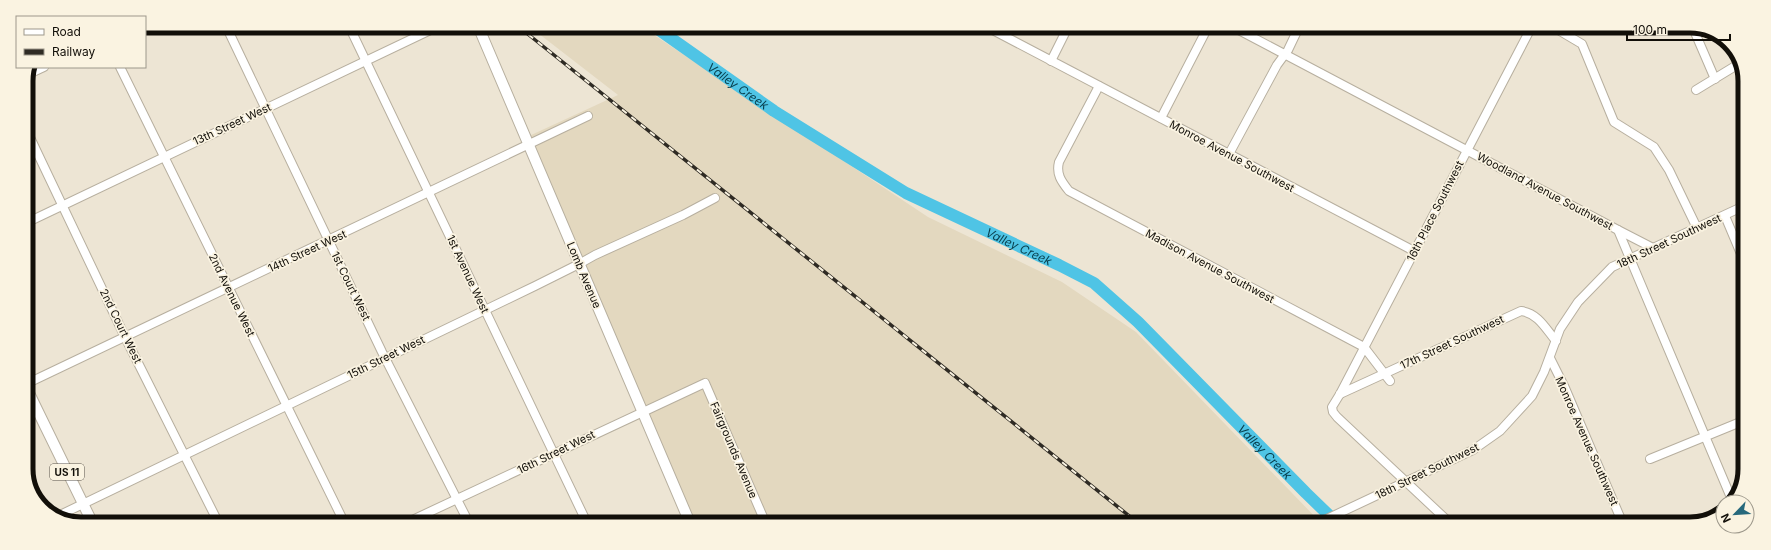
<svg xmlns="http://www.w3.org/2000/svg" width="1771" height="550" font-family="Inter,sans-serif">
<rect width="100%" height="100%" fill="#ede5d4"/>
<polygon fill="#e3d8bf" points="537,27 642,27 928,217 1062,282 1136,332 1322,524 695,523 529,136 618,95 534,30"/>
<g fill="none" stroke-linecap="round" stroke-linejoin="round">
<path stroke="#4fc4e5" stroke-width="12" id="s1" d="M655 27 774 111 906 193 1059 265 1094 283 1138 322 1306 493 1338 524"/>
<defs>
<g id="minor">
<polyline points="226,26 382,352 469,523"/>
<polyline points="349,26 587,523"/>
<polyline points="987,27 1414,251"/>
<polyline points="1233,27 1618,230 1732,500"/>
<polyline points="1555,28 1582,44 1614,122 1654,147 1669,170 1697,228"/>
<polyline points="1693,28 1715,79"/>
<polyline points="1051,61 1068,27"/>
<polyline points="120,67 344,522"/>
<polyline points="29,74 44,67"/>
<path d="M1099 86 1059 162C1056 174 1061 181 1069 191L1364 347 1390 381"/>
<polyline points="1696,90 1737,65 1739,62"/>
<polyline points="1161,118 1208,27"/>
<polyline points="26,129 125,337 218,522"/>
<polyline points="1229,154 1277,65 1288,50 1299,27"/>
<polyline points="1725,216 1744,261"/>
<polyline points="26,223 439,26"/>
<polyline points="1618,230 1653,248"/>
<polyline points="1550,358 1565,388 1623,524"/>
<polyline points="26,384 588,116"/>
<path d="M1340 394 1521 311C1538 313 1546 329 1556 341"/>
<polyline points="1650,459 1743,421"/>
<polyline points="58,516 535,286 579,264 595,255 683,215 715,198"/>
<polyline points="408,522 705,383 763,517 751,523"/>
<polyline points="1316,524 1473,450 1500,431 1532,396 1544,372 1560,329 1578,302 1612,267 1744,206"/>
<polyline points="1451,524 1337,417 1333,412 1332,407 1340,394 1531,28"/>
</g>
<g id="major">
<polyline points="478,26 690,523"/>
<polyline points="26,387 92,522"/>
</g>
</defs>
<use href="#minor" stroke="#b7af9f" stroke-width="10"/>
<use href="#major" stroke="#b7af9f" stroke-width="12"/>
<use href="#minor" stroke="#fff" stroke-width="8"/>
<use href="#major" stroke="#fff" stroke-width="10"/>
<defs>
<polyline id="rail" points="519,27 1138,523"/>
</defs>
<use href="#rail" stroke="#2f2b24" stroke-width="3.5"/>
<use href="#rail" stroke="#faf3e1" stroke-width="2" stroke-dasharray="6" stroke-linecap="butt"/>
</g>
<g text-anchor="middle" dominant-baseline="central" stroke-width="3.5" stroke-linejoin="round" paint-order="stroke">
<rect fill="#faf3e1" stroke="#58534a" stroke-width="1" x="50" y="464" width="34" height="16" rx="3"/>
<g font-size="10" font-weight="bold" fill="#120f09">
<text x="67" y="472">US 11</text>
</g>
<g font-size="11" fill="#120f09" stroke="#faf3e1">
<text transform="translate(232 124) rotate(-25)">13th Street West</text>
<text transform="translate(1232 156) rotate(28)">Monroe Avenue Southwest</text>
<text transform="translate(1545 191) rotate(28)">Woodland Avenue Southwest</text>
<text transform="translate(1435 211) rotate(-63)">16th Place Southwest</text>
<text transform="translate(1669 241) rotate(-25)">18th Street Southwest</text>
<text transform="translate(307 251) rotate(-25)">14th Street West</text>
<text transform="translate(1210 266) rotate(28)">Madison Avenue Southwest</text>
<text transform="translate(468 274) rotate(65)">1st Avenue West</text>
<text transform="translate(584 275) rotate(67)">Lomb Avenue</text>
<text transform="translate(351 286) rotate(64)">1st Court West</text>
<text transform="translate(232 295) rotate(64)">2nd Avenue West</text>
<text transform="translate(121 326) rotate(64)">2nd Court West</text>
<text transform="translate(1452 342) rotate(-25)">17th Street Southwest</text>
<text transform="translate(386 357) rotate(-26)">15th Street West</text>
<text transform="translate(1587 441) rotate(66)">Monroe Avenue Southwest</text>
<text transform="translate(734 450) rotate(67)">Fairgrounds Avenue</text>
<text transform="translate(556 452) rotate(-26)">16th Street West</text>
<text transform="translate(1427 471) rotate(-26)">18th Street Southwest</text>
</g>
<g font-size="12" font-style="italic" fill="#073d4b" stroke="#faf3e1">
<text stroke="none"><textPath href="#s1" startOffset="102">Valley Creek</textPath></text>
<text stroke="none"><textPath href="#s1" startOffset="426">Valley Creek</textPath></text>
<text stroke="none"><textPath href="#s1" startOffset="750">Valley Creek</textPath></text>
</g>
</g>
<path d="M0 0H1771V550H0ZM81 33H1690A48 48 0 0 1 1738 81V469A48 48 0 0 1 1690 517H81A48 48 0 0 1 33 469V81A48 48 0 0 1 81 33Z" fill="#faf3e1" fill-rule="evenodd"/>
<path fill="none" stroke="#120f09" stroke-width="5" d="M81 33H1690A48 48 0 0 1 1738 81V469A48 48 0 0 1 1690 517H81A48 48 0 0 1 33 469V81A48 48 0 0 1 81 33Z"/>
<rect x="16" y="16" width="130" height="52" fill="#faf3e1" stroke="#9d988b"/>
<rect x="24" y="29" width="20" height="6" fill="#ffffff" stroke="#9d988b"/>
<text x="52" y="36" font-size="12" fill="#120f09">Road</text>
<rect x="24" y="49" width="20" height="6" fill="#2f2b24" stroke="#9d988b"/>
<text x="52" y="56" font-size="12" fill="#120f09">Railway</text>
<g transform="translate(1735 514) rotate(245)"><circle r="19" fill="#faf3e1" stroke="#9d988b"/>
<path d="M0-3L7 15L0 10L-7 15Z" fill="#27697c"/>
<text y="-6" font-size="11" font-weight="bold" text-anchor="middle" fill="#120f09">N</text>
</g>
<path d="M1627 34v6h103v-6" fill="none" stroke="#120f09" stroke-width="2"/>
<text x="1633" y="34" font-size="12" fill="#120f09" stroke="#faf3e1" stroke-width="3" paint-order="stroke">100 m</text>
</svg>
